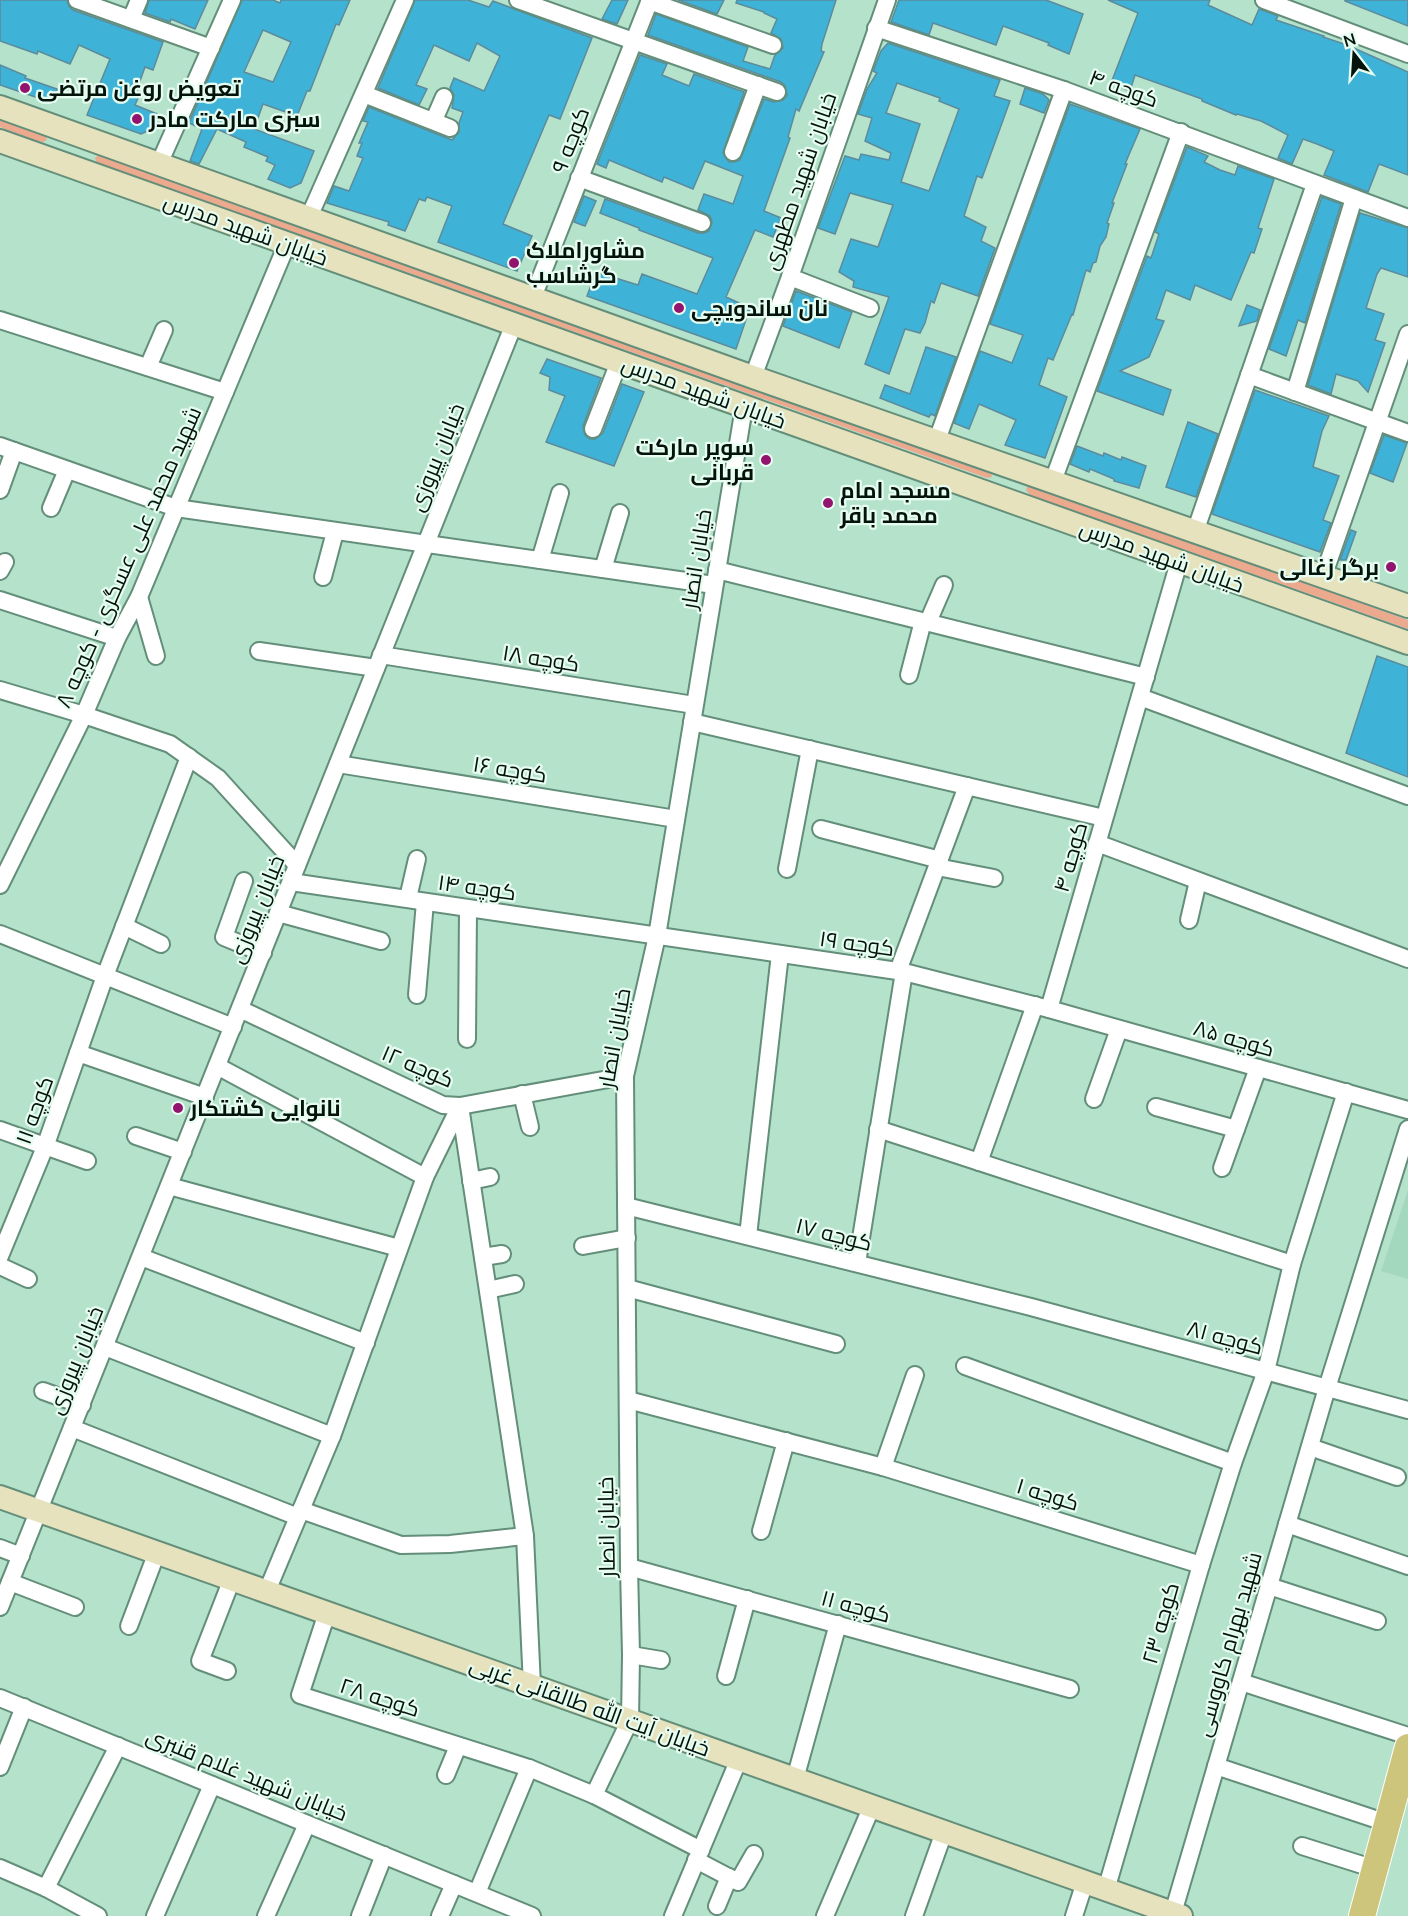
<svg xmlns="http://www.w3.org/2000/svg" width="1408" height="1916" font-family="Mulish,Cairo,sans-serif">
<rect width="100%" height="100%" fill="#b5e2cb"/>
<polygon fill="#a4d8be" points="1408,1190 1408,1279 1381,1271"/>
<g fill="#eba98e">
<polygon points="0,117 45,133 47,140 43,142 37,141 0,127"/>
<polygon points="98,155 991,472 992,477 987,478 330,245 235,213 97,164 95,158"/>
<polygon points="1030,486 1132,520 1408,620 1408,629 1030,495 1026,490 1027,487"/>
</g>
<g fill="#3eb3d7" stroke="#5c8b9c" stroke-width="1.5" fill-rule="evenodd">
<polygon points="0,0 67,0 69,6 73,10 163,42 153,70 145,67 135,95 139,96 135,105 157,114 150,130 141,134 87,115 110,59 79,45 70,64 38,51 37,54 0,41"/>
<polygon points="149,0 208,0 195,29 171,19 170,22 145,13"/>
<path d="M242 0H273L280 3 281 0H350L339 25 336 24 310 91H307L297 116 263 104 254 129 314 151 301 183 290 188 268 179 275 165 266 161 268 157 244 147 246 142 217 129 199 164 190 161 202 129 189 123ZM263 30 291 42 273 82 244 72Z"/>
<polygon points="415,0 468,0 489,7 493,1 592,38 560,119 549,115 503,224 532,236 517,271 438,242 452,206 427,197 425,201 419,199 405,231 388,225 389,222 327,203 334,186 349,191 363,158 357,156 362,143 359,143 368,122 363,121 369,107 452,140 459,132 459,123 463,112 452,108 454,95 450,88 454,78 484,91 500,56 477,43 469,61 434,45 416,85 427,89 419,105 378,88"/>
<polygon points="612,0 628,0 617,24 602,19"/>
<polygon points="678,0 724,0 717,14"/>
<polygon points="737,0 836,0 822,44 821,51 824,52 799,111 796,109 788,137 790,138 764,211 781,218 773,237 755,230 726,297 750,308 736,349 587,296 596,272 638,285 642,274 697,294 713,258 639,230 639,228 600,213 605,199 698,233 704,233 709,231 712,222 710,216 698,210 704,194 733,204 743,176 705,161 693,189 664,177 662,182 609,160 606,168 597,164 640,55 667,64 662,75 689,86 694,74 744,92 723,153 729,162 734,162 740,160 764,99 774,102 783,100 787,95 785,86 781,82 648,35 656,14 748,47 743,61 770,69 775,55 783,48 781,39 771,33 777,19 764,13 764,12 736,3"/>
<polygon points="899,0 1046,0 1083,14 1069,54 1048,45 1049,43 1003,26 996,45 933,23 929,35 891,22"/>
<polygon points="1108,0 1210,0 1208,5 1252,25 1259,9 1278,16 1276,20 1324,36 1323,37 1347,45 1408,72 1408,175 1379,164 1368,192 1324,175 1334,151 1317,144 1303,139 1292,164 1278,158 1288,135 1261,121 1237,114 1236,115 1202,101 1202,99 1135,75 1130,91 1111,83 1138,13"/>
<polygon points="1345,0 1408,0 1408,26 1345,1"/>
<path d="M888 43 1000 80 994 96 1010 101 982 178 977 176 964 216 986 227 981 241 995 248 978 296 941 283 934 303 931 301 925 323 920 333 905 329 889 374 865 364 889 297 853 287 854 281 839 272 851 239 878 247 893 205 850 193 835 234 818 228 845 156 859 160 861 154 889 160 891 153 865 141 872 118 858 114 867 89 877 73 873 71 881 51ZM897 83 940 98 939 101 959 109 929 191 901 182 920 124 886 113Z"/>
<polygon points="0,65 26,76 25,78 57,89 53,103 0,85"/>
<polygon points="1025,88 1043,94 1049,100 1044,113 1020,104"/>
<polygon points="1070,104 1140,129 1125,164 1127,164 1112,203 1114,203 1107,223 1109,224 1106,237 1100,246 1096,262 1093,263 1090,272 1086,270 1073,315 1072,314 1053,360 1048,358 1039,385 1067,397 1045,458 1005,445 1016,420 979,404 969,429 954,423 980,351 1012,363 1023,335 990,324"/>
<polygon points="1187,147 1208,156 1204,162 1220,170 1235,175 1238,166 1274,179 1258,228 1262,229 1254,253 1251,252 1231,300 1195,285 1190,300 1166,290 1156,319 1164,321 1149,357 1120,371 1171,390 1163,415 1097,391 1147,256 1151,258 1159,234 1155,232"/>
<polygon points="584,196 596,201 585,226 574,222"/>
<polygon points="1322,197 1341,204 1305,323 1298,320 1286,356 1269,349"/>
<polygon points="1360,213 1408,228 1408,277 1381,268 1377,274 1366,308 1384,314 1375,340 1385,343 1368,392 1358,381 1336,374 1331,394 1308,385"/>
<polygon points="796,291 852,312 839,348 783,326"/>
<polygon points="1247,305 1260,310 1257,321 1239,326"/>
<polygon points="926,347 956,357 935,416 931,414 929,417 880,398 885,385 910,394"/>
<polygon points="547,359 601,378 583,426 585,435 590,439 595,439 603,433 622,384 644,392 614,466 546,442 565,396 549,390 550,377 540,373"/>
<polygon points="1255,390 1329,416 1322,431 1313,467 1339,476 1323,520 1331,523 1320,552 1212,514"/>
<polygon points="1188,422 1218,434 1196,497 1166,487"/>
<polygon points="1384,435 1407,443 1393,482 1370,473"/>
<polygon points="1077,446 1103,456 1104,453 1121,460 1122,457 1146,466 1139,488 1114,481 1114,479 1090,469 1089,472 1070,464"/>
<polygon points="1351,530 1356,532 1346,560 1340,560"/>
<polygon points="1377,656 1408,667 1408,777 1346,753"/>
</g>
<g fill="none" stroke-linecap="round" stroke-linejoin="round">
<defs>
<g id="street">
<polyline points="77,0 211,48"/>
<polyline points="518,0 777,92"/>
<polyline points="1264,0 1408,54"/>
<polyline points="649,1 773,45"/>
<polyline points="131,19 139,0"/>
<polyline points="876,28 1064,90 1408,218"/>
<polyline points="364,94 450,128"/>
<polyline points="434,120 444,97"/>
<polyline points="733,152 758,85"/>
<polyline points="159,164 232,0"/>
<polyline points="579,178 702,223"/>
<polyline points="309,217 405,0"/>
<polyline points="790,277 870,308"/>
<polyline points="533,297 650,0"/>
<polyline points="0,320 225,392"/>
<polyline points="148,367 164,330"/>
<polyline points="1249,375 1408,433"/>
<polyline points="753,377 790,277 887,0"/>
<polyline points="1295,392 1354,198"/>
<polyline points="593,429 619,362"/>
<polyline points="937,440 1064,90"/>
<polyline points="0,446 176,508 714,585"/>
<polyline points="1053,481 1181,132"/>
<polyline points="0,490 14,451"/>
<polyline points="51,508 67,470"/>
<polyline points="1195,532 1315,184"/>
<polyline points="540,560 560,493"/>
<polyline points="603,569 620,513"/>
<polyline points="717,570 1146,677"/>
<polyline points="0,571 5,562"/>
<polyline points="323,577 335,532"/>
<polyline points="1323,577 1408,334"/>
<polyline points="139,597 156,656"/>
<polyline points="0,600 117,638"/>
<polyline points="928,622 944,585"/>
<polyline points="259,651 376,668"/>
<polyline points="381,655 694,705"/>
<polyline points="909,675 923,621"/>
<polyline points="0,690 84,715 170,744 218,778 297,865"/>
<polyline points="1140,697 1408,796"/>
<polyline points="692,722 1104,818"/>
<polyline points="338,764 676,819"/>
<polyline points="821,829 940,860"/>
<polyline points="1097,843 1408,959"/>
<polyline points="937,867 994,878"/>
<polyline points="787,869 810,749"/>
<polyline points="244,881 224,937 263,953"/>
<polyline points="291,882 904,972 1049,1009 1408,1110"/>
<polyline points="0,885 84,715 117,638 139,597 287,244"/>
<polyline points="408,898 417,859"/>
<polyline points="278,913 381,941"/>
<polyline points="1189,920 1198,881"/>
<polyline points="124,926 161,944"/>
<polyline points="0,934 233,1027"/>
<polyline points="898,971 967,786"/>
<polyline points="417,995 425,902"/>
<polyline points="240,1009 443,1105 460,1106 625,1076"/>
<polyline points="1049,1009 1179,562"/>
<polyline points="467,1039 468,909"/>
<polyline points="78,1053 205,1097"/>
<polyline points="217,1066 425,1177"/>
<polyline points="522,1094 530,1127"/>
<polyline points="1094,1099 1119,1029"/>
<polyline points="460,1106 525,1536 532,1686"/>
<polyline points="1156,1107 1236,1129"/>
<polyline points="878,1129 1292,1264"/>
<polyline points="0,1130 87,1161"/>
<polyline points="136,1136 183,1152"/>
<polyline points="979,1162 1035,1005"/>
<polyline points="1222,1168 1258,1068"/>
<polyline points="471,1181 490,1177"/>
<polyline points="169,1186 399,1248"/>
<polyline points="626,1206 1031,1307 1408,1410"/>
<polyline points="748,1236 780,954"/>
<polyline points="583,1246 627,1238"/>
<polyline points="0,1256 45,1147 105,976 189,757"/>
<polyline points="141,1257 366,1343"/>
<polyline points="483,1257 502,1254"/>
<polyline points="857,1263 904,972"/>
<polyline points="0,1266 28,1279"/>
<polyline points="627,1288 836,1344"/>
<polyline points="488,1290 515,1284"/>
<polyline points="105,1347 332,1436"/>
<polyline points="965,1366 1233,1463"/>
<polyline points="43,1391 82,1405"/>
<polyline points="628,1400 883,1467 1201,1565"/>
<polyline points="72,1428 298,1517"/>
<polyline points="1310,1447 1397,1477"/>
<polyline points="883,1467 915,1375"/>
<polyline points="301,1510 401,1545 450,1544 525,1536"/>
<polyline points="1287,1524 1408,1566"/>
<polyline points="761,1531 786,1441"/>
<polyline points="0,1548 21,1556"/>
<polyline points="629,1567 1070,1689"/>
<polyline points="10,1582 75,1607"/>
<polyline points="1269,1586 1377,1621"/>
<polyline points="267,1591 332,1436 425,1177 460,1106"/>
<polyline points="0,1607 514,324"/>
<polyline points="327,1613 300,1695 529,1768 594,1795 701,1850"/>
<polyline points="129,1626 157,1552"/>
<polyline points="631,1655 661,1660"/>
<polyline points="227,1671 200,1661 232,1579"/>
<polyline points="726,1676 747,1599"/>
<polyline points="1241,1682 1408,1736"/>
<polyline points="0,1698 532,1916"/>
<polyline points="1216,1766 1387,1823"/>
<polyline points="0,1767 24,1707"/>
<polyline points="446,1775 458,1746"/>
<polyline points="795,1779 838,1624"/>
<polyline points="594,1795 630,1720 631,1655 629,1567 625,1076 657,936 744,407"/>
<polyline points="1302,1846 1375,1869"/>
<polyline points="696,1860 738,1882 754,1854"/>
<polyline points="0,1868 46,1888 98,1916"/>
<polyline points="46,1888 118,1746"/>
<polyline points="1106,1890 1201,1565 1233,1463 1266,1371 1292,1264 1346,1092"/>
<polyline points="477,1893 529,1768"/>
<polyline points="717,1906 729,1877"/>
<polyline points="1173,1913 1327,1388 1408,1129"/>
<polyline points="155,1916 212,1785"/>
<polyline points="266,1916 307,1824"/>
<polyline points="360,1916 384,1855"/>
<polyline points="440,1916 454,1884"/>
<polyline points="673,1916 739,1759"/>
<polyline points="825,1916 872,1806"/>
<polyline points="914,1916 944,1832"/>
<polyline points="1074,1916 1085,1882"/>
</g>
<g id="secondary">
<polyline points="0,107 753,377 1408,606"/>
<polyline points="0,141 1408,643"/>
<polyline points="0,1497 1181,1916"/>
</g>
<polyline id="primary" points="1362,1916 1408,1747"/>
</defs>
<use href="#street" stroke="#638e79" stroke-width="20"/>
<use href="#secondary" stroke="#638e79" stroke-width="26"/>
<use href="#primary" stroke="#fff" stroke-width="28"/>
<use href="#street" stroke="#fff" stroke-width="16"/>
<use href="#secondary" stroke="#e6e2bd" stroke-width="22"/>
<use href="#primary" stroke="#cdc57b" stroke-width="26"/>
</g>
<g fill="#92146f" stroke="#e7fdf1" stroke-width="2">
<circle cx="25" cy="88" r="6"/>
<circle cx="137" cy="119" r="6"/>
<circle cx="514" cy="263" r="6"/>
<circle cx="679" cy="308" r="6"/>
<circle cx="766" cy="460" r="6"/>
<circle cx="828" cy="503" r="6"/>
<circle cx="1391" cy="567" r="6"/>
<circle cx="178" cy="1108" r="6"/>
</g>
<g text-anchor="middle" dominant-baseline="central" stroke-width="4.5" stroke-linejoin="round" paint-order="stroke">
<g font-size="22" font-weight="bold" fill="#04140c" stroke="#e7fdf1" text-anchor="start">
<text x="37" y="88">تعویض روغن مرتضی</text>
<text x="149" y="119">سبزی مارکت مادر</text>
<text x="526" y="250">مشاوراملاک<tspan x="526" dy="25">گرشاسب</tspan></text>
<text x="691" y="308">نان ساندویچی</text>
<text x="754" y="447" text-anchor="end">سوپر مارکت<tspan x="754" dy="25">قربانی</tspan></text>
<text x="840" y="490">مسجد امام<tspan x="840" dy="25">محمد باقر</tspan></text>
<text x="1379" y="567" text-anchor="end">برگر زغالی</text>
<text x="190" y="1108">نانوایی کشتکار</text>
</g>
<g font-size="22" fill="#04140c" stroke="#e7fdf1">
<text transform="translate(1124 88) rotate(20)">کوچه ۴</text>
<text transform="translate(570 140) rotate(-69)">کوچه ۹</text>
<text transform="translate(799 181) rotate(-71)">خیابان شهید مطهری</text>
<text transform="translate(246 229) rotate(20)">خیابان شهید مدرس</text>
<text transform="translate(704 392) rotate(20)">خیابان شهید مدرس</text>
<text transform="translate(436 457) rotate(-68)">خیابان پیروزی</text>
<text transform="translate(1162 556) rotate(20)">خیابان شهید مدرس</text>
<text transform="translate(128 557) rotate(-66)">شهید محمد علی عسگری - کوچه ۸</text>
<text transform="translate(696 559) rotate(-81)">خیابان انصار</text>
<text transform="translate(541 658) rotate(9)">کوچه ۱۸</text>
<text transform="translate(510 769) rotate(9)">کوچه ۱۶</text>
<text transform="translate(1070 857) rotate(-74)">کوچه ۴</text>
<text transform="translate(477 887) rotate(8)">کوچه ۱۴</text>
<text transform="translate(256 909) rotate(-68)">خیابان پیروزی</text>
<text transform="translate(857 943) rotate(8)">کوچه ۱۹</text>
<text transform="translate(614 1038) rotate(-80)">خیابان انصار</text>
<text transform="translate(1234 1038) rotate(16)">کوچه ۸۵</text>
<text transform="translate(418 1066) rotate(23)">کوچه ۱۲</text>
<text transform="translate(34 1110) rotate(-70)">کوچه ۱۱</text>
<text transform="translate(834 1234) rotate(14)">کوچه ۱۷</text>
<text transform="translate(1225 1337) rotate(15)">کوچه ۸۱</text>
<text transform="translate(75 1360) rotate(-68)">خیابان پیروزی</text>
<text transform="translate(1048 1494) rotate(17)">کوچه ۱</text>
<text transform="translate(606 1527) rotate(-91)">خیابان انصار</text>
<text transform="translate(856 1606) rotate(15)">کوچه ۱۱</text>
<text transform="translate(1160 1623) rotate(-74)">کوچه ۲۳</text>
<text transform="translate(1228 1644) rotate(-74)">شهید بهرام کاووسی</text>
<text transform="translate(380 1697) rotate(18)">کوچه ۲۸</text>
<text transform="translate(590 1706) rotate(20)">خیابان آیت الله طالقانی غربی</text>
<text transform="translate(247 1774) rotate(22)">خیابان شهید غلام قنبری</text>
</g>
</g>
<g transform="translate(1354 54) rotate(343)" stroke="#e7fdf1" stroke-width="4.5" paint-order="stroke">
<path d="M0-4.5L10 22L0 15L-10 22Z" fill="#04140c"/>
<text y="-9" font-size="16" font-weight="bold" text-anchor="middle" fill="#04140c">N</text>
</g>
</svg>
